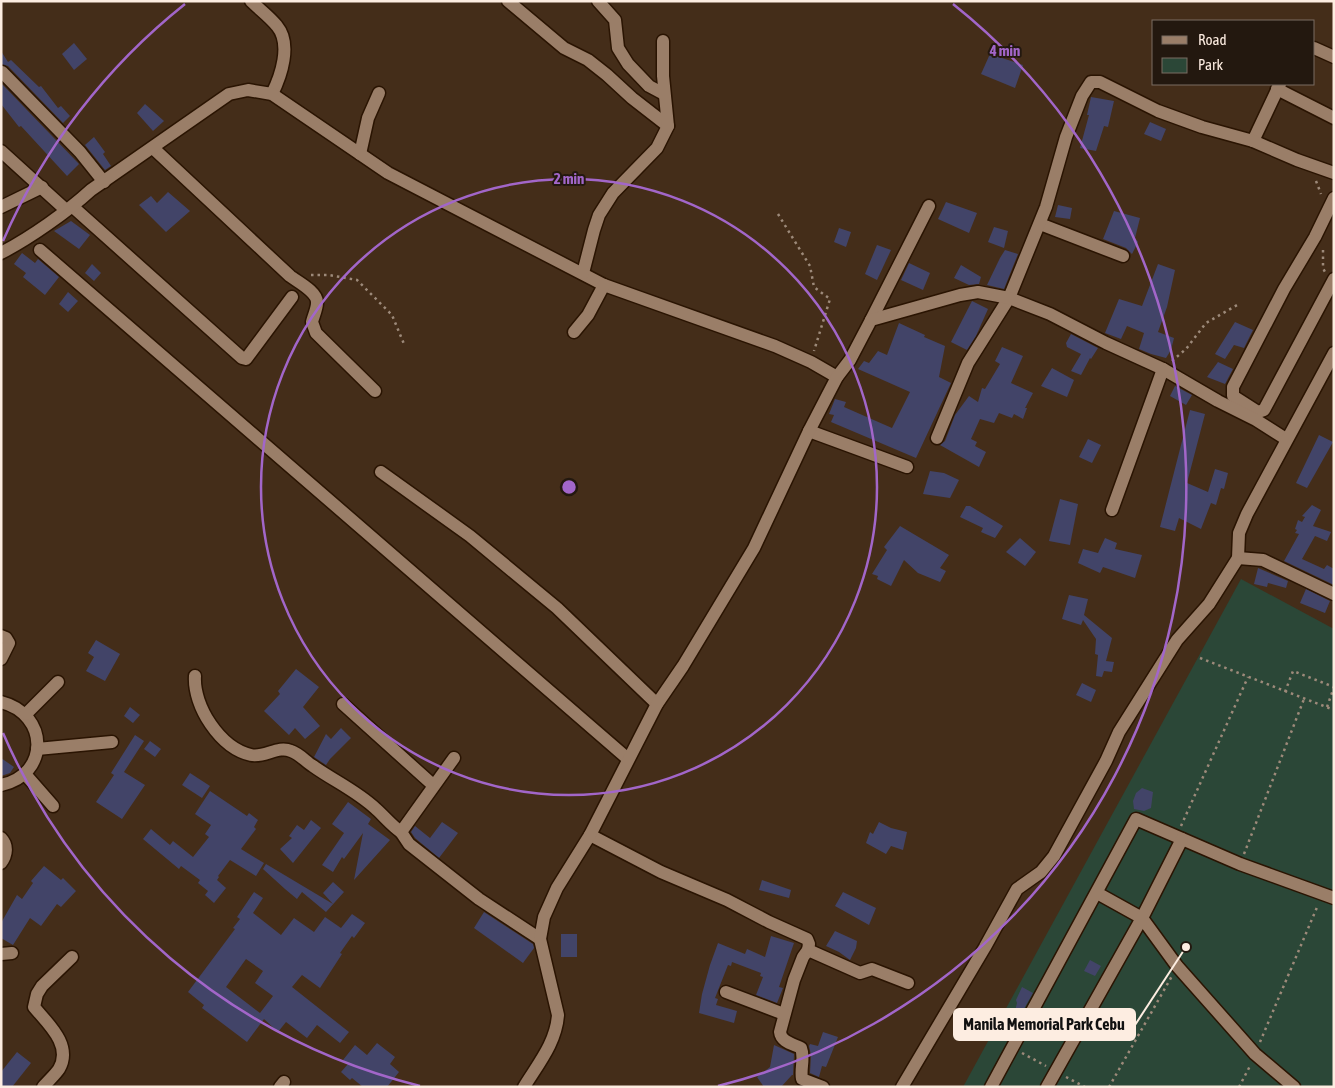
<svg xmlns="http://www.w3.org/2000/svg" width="1335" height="1088" font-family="'Asap Condensed',sans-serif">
<rect width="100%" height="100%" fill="#442d19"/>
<polygon fill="#2b4737" points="1241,579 1334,629 1334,1087 963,1087"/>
<g fill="#424468" fill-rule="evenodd">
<polygon points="74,43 87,59 74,70 62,54"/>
<polygon points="1,51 8,62 11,60 39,87 41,86 58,108 61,106 70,116 63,123 8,66 1,64"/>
<polygon points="990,54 1023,65 1015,88 981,74"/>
<polygon points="1,83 79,164 67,176 21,126 19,127 1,104"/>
<polygon points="1091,97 1114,101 1108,127 1104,126 1096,151 1080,148 1089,115 1087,115"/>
<polygon points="145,104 164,121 153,131 137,113"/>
<polygon points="1150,122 1166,129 1161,141 1144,134"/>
<polygon points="94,137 105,152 103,154 111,166 105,170 85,145"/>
<polygon points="168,192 190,211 166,232 139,205 151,196 157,203"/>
<polygon points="946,202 977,213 969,233 938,219"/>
<polygon points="1058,205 1072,208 1070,219 1055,217"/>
<polygon points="1114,211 1140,218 1135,238 1138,242 1132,254 1126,248 1103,239"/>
<polygon points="71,221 90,235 79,249 54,231"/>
<polygon points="994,227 1008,231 1004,248 988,242"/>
<polygon points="839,228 851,232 846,247 834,242"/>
<polygon points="877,245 891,250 877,280 865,274"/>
<polygon points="1005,250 1018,254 1004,289 987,285 1000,258"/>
<polygon points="22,253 35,263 38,259 59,277 45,295 23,277 26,273 14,264"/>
<polygon points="909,263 930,273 923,290 901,280"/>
<polygon points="92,264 101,273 94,281 85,273"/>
<polygon points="1158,264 1175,270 1167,307 1158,332 1174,338 1171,350 1166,358 1151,354 1139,349 1144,333 1127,326 1121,339 1105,333 1119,299 1142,306"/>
<polygon points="961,265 981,277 979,284 969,285 954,278"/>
<polygon points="68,292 78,301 68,312 59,304"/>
<polygon points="972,301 988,309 976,336 967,350 951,342"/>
<polygon points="1235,322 1253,330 1244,348 1234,345 1225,359 1215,354"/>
<polygon points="899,323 925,335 924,337 945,346 939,377 951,383 916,458 831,422 834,415 829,414 835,399 846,402 844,407 892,428 910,392 858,369 864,361 869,363 878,351 887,355"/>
<polygon points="1071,334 1098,348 1091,359 1090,358 1081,375 1071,371 1081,354 1067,347 1066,343"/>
<polygon points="1002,347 1023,356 1011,383 1033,393 1025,408 1027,408 1023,419 1014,414 1012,418 999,413 994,423 980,419 971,439 977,442 975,446 986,452 979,467 940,445 945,441 955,415 969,396 978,402 982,388 985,389 1000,364 995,361"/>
<polygon points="1218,362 1233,369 1225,384 1207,377"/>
<polygon points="1052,368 1074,380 1067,397 1041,386"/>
<polygon points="1175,386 1192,395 1186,405 1170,396"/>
<polygon points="1190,410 1205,414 1187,483 1208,492 1215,469 1228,473 1224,489 1221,488 1216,505 1211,503 1201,529 1179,518 1175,531 1160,527"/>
<polygon points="1319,435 1333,442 1307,488 1296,483"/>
<polygon points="1088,439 1101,445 1092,463 1079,457"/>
<polygon points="930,471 944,473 959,480 950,498 923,494"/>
<polygon points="1060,499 1078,504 1070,545 1049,541"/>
<polygon points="1312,505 1321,510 1313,526 1331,532 1327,541 1315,536 1302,559 1324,569 1327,565 1334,569 1334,585 1284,561 1299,534 1295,533 1297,530 1295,529 1298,520 1302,522 1305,517 1302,516"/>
<polygon points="966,506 970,506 1003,526 995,538 981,532 983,528 960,517"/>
<polygon points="900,526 949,555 940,568 946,571 940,582 918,573 904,560 891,586 877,579 878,576 872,574 887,550 884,547"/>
<polygon points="1020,538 1036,552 1025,566 1006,552"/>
<polygon points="1105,538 1117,543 1115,549 1142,555 1135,578 1103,567 1100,573 1078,563 1083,549 1098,553"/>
<polygon points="1258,568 1288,581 1286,588 1268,583 1267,587 1254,584"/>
<polygon points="1306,589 1330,601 1325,613 1300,603"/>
<polygon points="1069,595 1088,599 1084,615 1112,638 1106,661 1114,662 1112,672 1104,671 1102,677 1096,676 1098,655 1095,654 1096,639 1083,620 1081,625 1062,619"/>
<polygon points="96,640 120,654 105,681 86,671 94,657 88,653"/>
<polygon points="296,669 319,687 303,707 320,726 305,739 295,728 289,735 264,711 280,694 278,691"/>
<polygon points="1082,683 1096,690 1091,702 1076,695"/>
<polygon points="130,707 140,715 133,723 124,716"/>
<polygon points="341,728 351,738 330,759 326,765 314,757 326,734 331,739"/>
<polygon points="135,735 144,741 124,772 145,785 122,819 96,802 114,775 111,773"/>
<polygon points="150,741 161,749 155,757 144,749"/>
<polygon points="1,758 14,767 10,773 1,776"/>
<polygon points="190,773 210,786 202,798 182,785"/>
<polygon points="1142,788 1153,792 1151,808 1144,811 1134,809 1133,801 1136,793"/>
<polygon points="210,791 247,816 249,813 258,820 254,827 256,829 241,849 264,863 256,876 230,860 218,876 219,877 217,880 226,888 214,903 205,895 208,891 198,883 200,880 181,866 179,869 143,839 151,829 170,845 173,841 193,857 209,837 205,834 211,825 195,814"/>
<polygon points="348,802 371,819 368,824 390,840 354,880 363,833 344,859 342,857 333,872 322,865 344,833 332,824"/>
<polygon points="311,820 321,828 293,863 280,849 292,838 289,836 297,825 304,830"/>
<polygon points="442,822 458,833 439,858 415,838 411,832 415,826 430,838"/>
<polygon points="879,822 891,828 907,832 903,850 891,846 886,854 866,843 870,832 873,834"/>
<polygon points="266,864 333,904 323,893 333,882 344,892 326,912 302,892 297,899 285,889 263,869"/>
<polygon points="44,866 61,880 63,878 76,891 61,907 57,904 41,926 30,918 13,945 1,938 1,923 17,895 22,899 33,883 31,881"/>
<polygon points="762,880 791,890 789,898 759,890"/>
<path d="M254 892 263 898 253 913 281 935 294 918 314 932 325 917 341 928 352 914 365 923 354 938 352 936 340 953 342 954 320 988 302 975 292 987 349 1032 340 1043 317 1025 307 1038 286 1022 278 1032 264 1019 247 1042 202 1008 204 1005 188 992 235 929 233 928 240 919 237 917ZM246 959 263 971 255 983 273 996 260 1013 226 987Z"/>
<polygon points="843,892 876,908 869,925 835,906"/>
<polygon points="484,912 533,944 534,948 523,963 474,928"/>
<polygon points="835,931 857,941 856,948 850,960 839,952 826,946"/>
<rect x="561" y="934" width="16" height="23"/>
<polygon points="771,936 794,943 779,987 783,988 777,1003 756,995 763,977 760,976 761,973 732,962 731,966 728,965 715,998 718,999 716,1005 737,1011 734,1023 699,1013 702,994 710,965 718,943 745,954 747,949 765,957"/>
<polygon points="1090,960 1101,966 1095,976 1084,971"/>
<polygon points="1022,987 1033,993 1021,1014 1015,1011 1017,1003 1016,1000"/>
<polygon points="823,1032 838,1037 826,1067 822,1066 819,1077 810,1073 811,1055 809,1046 810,1044 818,1046"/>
<polygon points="377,1043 395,1057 390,1064 399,1072 387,1087 363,1087 352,1078 350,1080 341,1072 348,1064 343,1060 355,1045 367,1055"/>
<polygon points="774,1045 794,1054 793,1075 792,1075 781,1087 764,1087 757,1077 770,1067"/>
<polygon points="17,1052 31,1063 12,1087 1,1087 1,1072"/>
</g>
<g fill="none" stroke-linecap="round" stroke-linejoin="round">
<defs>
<g id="minor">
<path d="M251 1C259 9 270 17 277 26 292 44 281 76 272 94"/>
<polyline points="508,1 564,48 588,60 607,75 632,98 668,126"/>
<polyline points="598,1 615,20 618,48 628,64 649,86 664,94"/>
<polyline points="1314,48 1334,57"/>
<polyline points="2,72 80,152 104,182"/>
<polyline points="1277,89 1334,118"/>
<polyline points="1253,141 1280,84"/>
<path d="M153 148 290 276C298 282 318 292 317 303 317 309 313 317 312 322L316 333 375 391"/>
<polyline points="1,151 66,210"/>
<polyline points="360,154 368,118 379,93"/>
<polyline points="1334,198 1315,237 1284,289 1233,387 1233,396 1258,412 1264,410 1334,279"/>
<polyline points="1,207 42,187"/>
<polyline points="73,207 242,358 246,359 292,297"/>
<polyline points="1040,224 1123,256"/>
<polyline points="40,250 628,759"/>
<path d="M1 253C30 238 67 212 91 190L229 94 248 90 272 94 388 173 604 285 775 346 811 362 837 377"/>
<polyline points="583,273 594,230 599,215 613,193 657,148 668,126 663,76 663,41"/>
<polyline points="871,320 929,206"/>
<polyline points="574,332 588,315 604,285"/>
<polyline points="809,431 907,467"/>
<polyline points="937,438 968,363 1009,298 1046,207 1066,137 1082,96 1091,82 1100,82 1158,111 1202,127 1253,141 1297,160 1334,173"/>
<polyline points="381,472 470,536 557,608 657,704"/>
<polyline points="1112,510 1163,369"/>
<polyline points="1238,558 1263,560 1334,594"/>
<polyline points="1,636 6,638 9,643 1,659"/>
<path d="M195 676C193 706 220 748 251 755 265 758 278 745 291 751 300 754 306 762 313 766 334 781 357 791 376 809 385 817 391 825 401 832"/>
<path d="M1 702C49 714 50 775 1 785"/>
<polyline points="343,704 433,785"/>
<polyline points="26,714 58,682"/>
<polyline points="37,749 112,742"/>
<polyline points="454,758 401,832 409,844 479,899 540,939"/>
<polyline points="25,774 53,806"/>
<path d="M590 835 661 872 727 900 769 922 807 939 809 944 808 950 803 957 794 980 780 1032C781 1042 793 1044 801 1048 805 1058 800 1068 802 1079L823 1087"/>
<path d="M1 838C8 845 7 855 1 863"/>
<polyline points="1097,893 1142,918 1177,966 1255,1054 1294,1087"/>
<polyline points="808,950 860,973 872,969 908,983"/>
<polyline points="1,954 12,953"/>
<polyline points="726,992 784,1014"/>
<path d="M43 1087C48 1081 55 1075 59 1069 73 1045 47 1023 34 1007L37 994 42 986 72 957"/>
<polyline points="280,1087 284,1082"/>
<path d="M524 1087C538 1064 556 1043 558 1015L540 939 544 917 557 888 590 835 657 704 683 666 754 548 809 431 837 377 850 360 871 320 960 295 978 292 1009 298 1050 314 1106 343 1163 369 1218 401 1256 420 1286 439"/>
<polyline points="902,1087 985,947 1017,889 1041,872 1054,856 1106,761 1119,732 1177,640 1209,604 1238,558 1239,533 1247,514 1334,353"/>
<polyline points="991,1087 1136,819 1240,864 1334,898"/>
<polyline points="1047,1087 1142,918 1182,839"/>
</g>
</defs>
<use href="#minor" stroke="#2a1402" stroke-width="15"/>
<g stroke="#9d8a7a" stroke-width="2.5" stroke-dasharray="2.5 4" stroke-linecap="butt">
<polyline points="1316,181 1321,194"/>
<polyline points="778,214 810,266 814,287 830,299 814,351"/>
<polyline points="1323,250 1323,268 1325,272"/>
<polyline points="311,275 329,275 357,280 392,315 404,344"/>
<polyline points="1172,361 1186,349 1206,323 1237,305"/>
<polyline points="1200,658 1334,710"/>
<polyline points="1285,692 1293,671 1334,687"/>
<polyline points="1327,707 1334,687"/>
<polyline points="1181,826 1248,677"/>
<polyline points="1244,854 1304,699"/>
<polyline points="1260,1042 1318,905"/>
<polyline points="1022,1053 1046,1066"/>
<polyline points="1066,1077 1085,1087"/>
<polyline points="1109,1087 1172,976"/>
<polyline points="1239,1087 1250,1066"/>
</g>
<use href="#minor" stroke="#9a7e68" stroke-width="12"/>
</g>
<g fill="none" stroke="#a266c9" stroke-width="2.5">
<circle cx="569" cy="487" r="308"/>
<path d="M420 1086A617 617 0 0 1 3 733M3 241A617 617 0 0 1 185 4M953 4A617 617 0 0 1 718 1086"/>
</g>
<circle cx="569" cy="487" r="8" fill="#a266c9" stroke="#23180f" stroke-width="2.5"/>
<g font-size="15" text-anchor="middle" font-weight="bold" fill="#a266c9" stroke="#23180f" stroke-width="4" stroke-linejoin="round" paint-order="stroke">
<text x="1005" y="56">4 min</text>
<text x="569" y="184">2 min</text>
</g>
<path fill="none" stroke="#fdede1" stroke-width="2" d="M1186 947L1135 1025"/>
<circle fill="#fdede1" stroke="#23180f" stroke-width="2" cx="1186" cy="947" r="5"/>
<rect fill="#fdede1" stroke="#fdede1" stroke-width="2" x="954" y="1009" width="181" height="31" rx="5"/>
<g font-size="16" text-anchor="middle" font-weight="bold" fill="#111">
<text x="1044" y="1030">Manila Memorial Park Cebu</text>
</g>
<rect width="1335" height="1088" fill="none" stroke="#fdede1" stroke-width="5"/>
<rect x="1152" y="20" width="162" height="65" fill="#23180f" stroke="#7a6d63"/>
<rect x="1162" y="36" width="25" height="8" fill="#9a7e68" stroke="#7a6d63"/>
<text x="1198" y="45" font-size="15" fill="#fdede1">Road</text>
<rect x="1162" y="58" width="25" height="15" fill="#2b4737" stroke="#7a6d63"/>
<text x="1198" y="70" font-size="15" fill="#fdede1">Park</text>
</svg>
